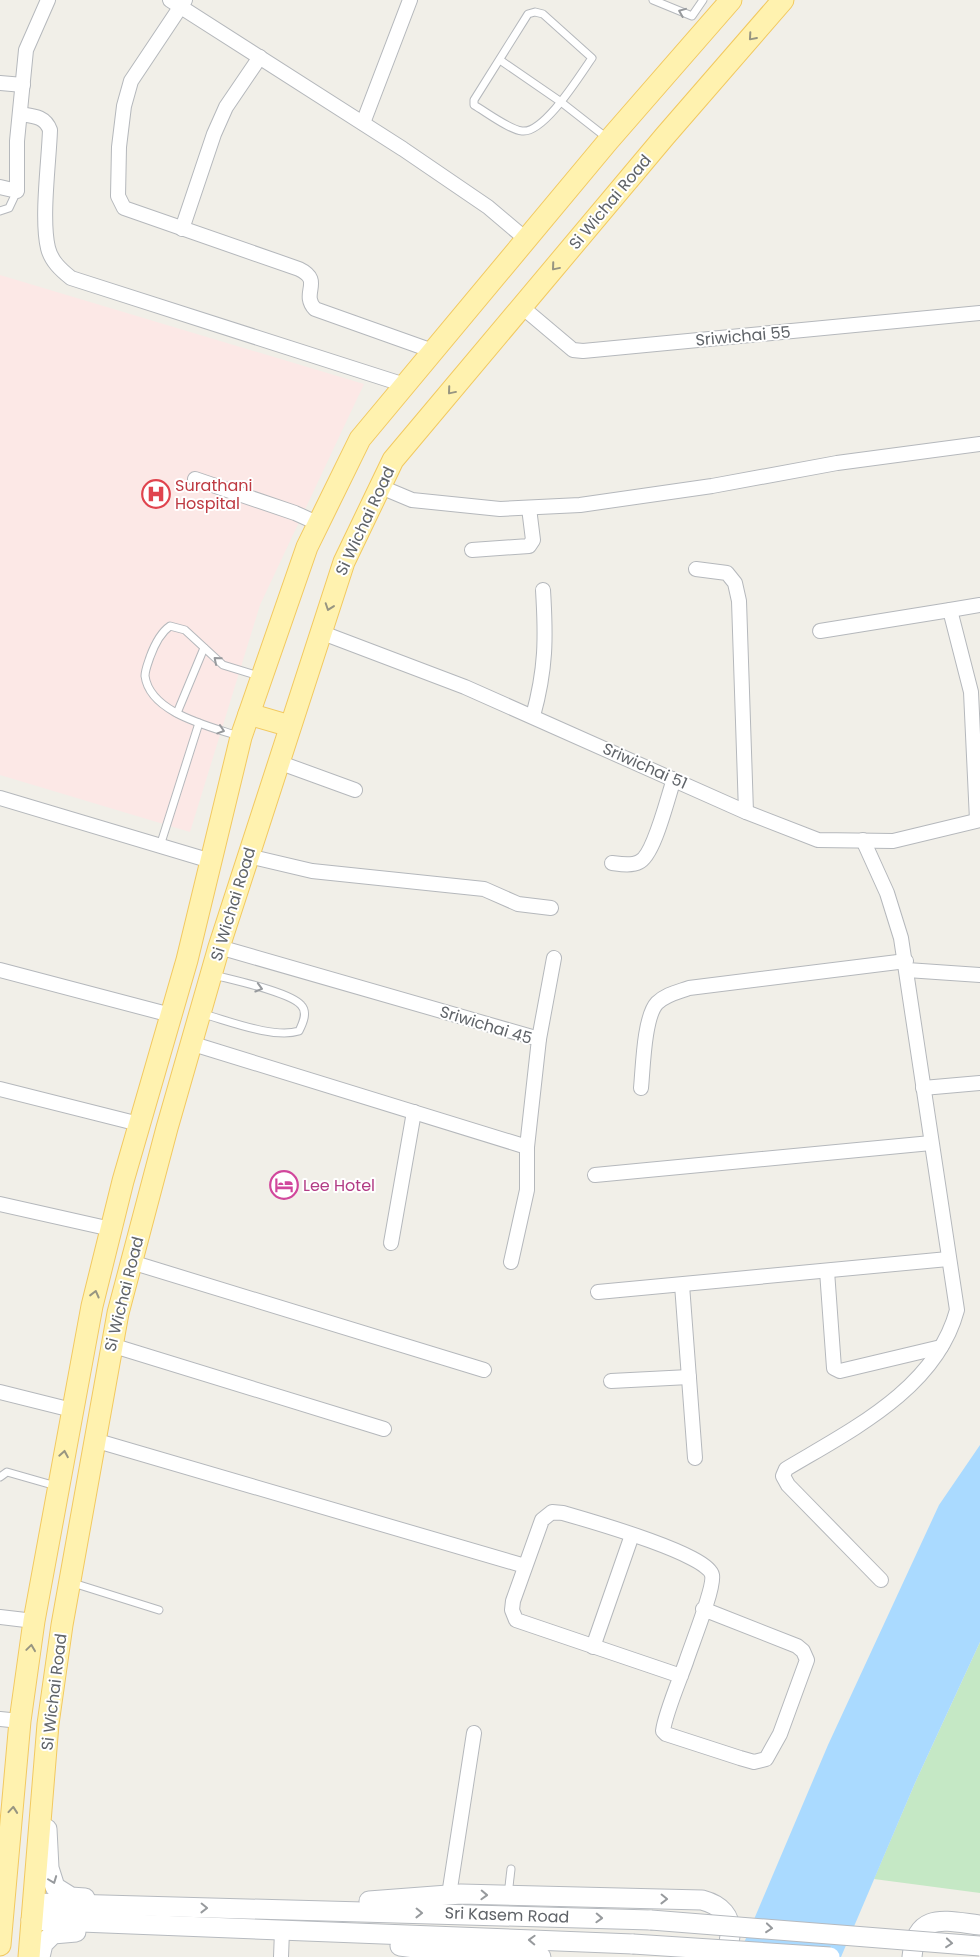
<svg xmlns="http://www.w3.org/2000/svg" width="980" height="1957" font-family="Poppins,sans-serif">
<rect width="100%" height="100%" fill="#f1efe8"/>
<polygon fill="#fce8e6" points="0,275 364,384 260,605 190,832 0,775"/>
<polygon fill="#c5e8c5" points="980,1642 980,1893 874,1879 915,1783"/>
<polygon fill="#aadaff" points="980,1445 980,1642 915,1783 841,1957 738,1957 828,1745 939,1505"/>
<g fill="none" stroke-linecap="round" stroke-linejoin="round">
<defs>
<g id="lane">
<polyline points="653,0 692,16 703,0"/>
<path d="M535 12 543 14 592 58C580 75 544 134 522 131 510 130 486 112 474 105V100L528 14Z"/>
<polyline points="500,60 561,102 607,138"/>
<polyline points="0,211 9,208 17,191"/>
<polyline points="177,713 204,648"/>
<path d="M238 736C209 726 150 713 145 676 145 670 148 663 150 657 154 646 160 633 170 626L185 630 223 665 259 676"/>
<polyline points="160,846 199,723"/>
<path d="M203 1014C229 1021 274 1039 299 1031 303 1023 308 1012 301 1005 290 992 233 980 214 975"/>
<polyline points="0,1477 7,1472 56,1486"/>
<polyline points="73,1583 159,1610"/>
<polyline points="508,1895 511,1869"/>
</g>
<g id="street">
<polyline points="170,0 403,149 488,207 527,240"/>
<path d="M185 0 131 81 124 106 119 147 118 196 124 208 299 269C324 281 300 293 315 309L433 351"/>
<polyline points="0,83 23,85"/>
<path d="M20 114C33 116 45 116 50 130 49 161 41 219 48 248 51 261 61 270 71 278L405 385"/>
<polyline points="363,123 410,0"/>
<polyline points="0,187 17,191 17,141 26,50 48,0"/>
<polyline points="182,229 214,134 226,107 260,57"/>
<polyline points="522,307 573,350 583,351 980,313"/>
<polyline points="195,479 295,513 317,523"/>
<polyline points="381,487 412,500 500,509 580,505 712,486 837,463 980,444"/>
<polyline points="472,550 529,546 533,540 529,508"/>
<polyline points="696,569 727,573 735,583 739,601 746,812"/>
<polyline points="820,631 950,610"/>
<polyline points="320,632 465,687 746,812 818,840 893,841 980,820"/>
<path d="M533 716C546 669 546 638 543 590"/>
<polyline points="278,762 355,790"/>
<polyline points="0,798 211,861"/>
<polyline points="977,820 971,692 950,610 980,605"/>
<path d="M863 840 887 893 901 938 957 1310C936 1389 851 1430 786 1469L783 1476 788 1485 881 1580"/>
<polyline points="248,856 312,871 484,889 518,904 551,908"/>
<path d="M612 863C620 864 632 866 639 862 654 856 668 796 674 779"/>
<polyline points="219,947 539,1039 527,1147 527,1190 511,1262"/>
<polyline points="0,970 171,1015"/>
<polyline points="907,970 980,975"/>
<polyline points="539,1039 554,958"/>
<polyline points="190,1043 527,1147"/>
<path d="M641 1088C643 1068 644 1017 657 1003 666 994 678 992 689 988L906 961"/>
<polyline points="923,1088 980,1083"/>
<polyline points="0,1089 139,1124"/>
<polyline points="595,1175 931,1143"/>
<polyline points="0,1204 111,1229"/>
<polyline points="391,1243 414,1112"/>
<polyline points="131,1262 484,1370"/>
<polyline points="827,1271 834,1368 840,1371 941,1347"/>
<polyline points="682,1285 695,1458"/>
<polyline points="598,1292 948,1259"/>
<polyline points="111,1345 384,1429"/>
<polyline points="611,1381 689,1377"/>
<polyline points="0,1392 72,1410"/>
<polyline points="94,1440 525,1566"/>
<polyline points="0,1617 34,1621"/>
<polyline points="593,1647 632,1535"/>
<path d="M681 1676 516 1620 512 1610 513 1601 542 1520 552 1512 563 1513C587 1520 708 1554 712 1575 715 1587 691 1646 686 1662 680 1679 665 1714 663 1731L666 1734 740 1758 754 1762 766 1759 780 1734 807 1660 803 1651 797 1646 703 1609"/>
<polyline points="0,1719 20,1721"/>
<polyline points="449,1895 474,1733"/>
<polyline points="281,1957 282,1931"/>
</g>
<g id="secondary">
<polyline points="47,1829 49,1868 55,1887 71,1897 85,1898"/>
<path d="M369 1901 461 1894 702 1900C721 1905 732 1916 730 1936 729 1945 727 1951 720 1957"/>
<polyline points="33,1903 651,1920"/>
<polyline points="31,1920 633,1944"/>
<polyline points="400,1946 450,1953 541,1957"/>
<polyline points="40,1957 43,1944 53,1934 76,1932"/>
<path d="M912 1957C916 1911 945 1921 980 1925"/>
</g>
<g id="primary">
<polyline points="249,714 290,726"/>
<polyline points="0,1945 20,1721 34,1621 92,1306 123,1181 187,960 241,737 307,547 360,439 609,140 731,0"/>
<polyline points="29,1957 48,1724 62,1625 118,1313 167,1128 219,947 344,562 393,460 665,136 783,0"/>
</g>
</defs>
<use href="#lane" stroke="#b5b8bc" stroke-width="9"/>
<use href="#street" stroke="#b5b8bc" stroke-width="16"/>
<use href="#secondary" stroke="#b6babf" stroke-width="21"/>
<use href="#primary" stroke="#f2c960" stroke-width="23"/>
<use href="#lane" stroke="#fff" stroke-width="7"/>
<use href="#street" stroke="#fff" stroke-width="14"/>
<use href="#secondary" stroke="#fff" stroke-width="19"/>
<use href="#primary" stroke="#fff2af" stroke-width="21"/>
<defs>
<g id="secondary-bridge">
<polyline points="651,1920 980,1946"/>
<polyline points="633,1944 830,1957"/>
</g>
</defs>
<use href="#secondary-bridge" stroke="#b6babf" stroke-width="21" stroke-linecap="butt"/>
<use href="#secondary-bridge" stroke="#fff" stroke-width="19"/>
</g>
<defs><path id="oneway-chevron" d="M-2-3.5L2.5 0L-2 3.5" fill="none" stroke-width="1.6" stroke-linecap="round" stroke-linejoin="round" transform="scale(1.25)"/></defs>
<g stroke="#979a9d">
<use href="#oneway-chevron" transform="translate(682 12) rotate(-158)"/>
<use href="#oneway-chevron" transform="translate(217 660) rotate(-140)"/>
<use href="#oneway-chevron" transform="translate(221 730) rotate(18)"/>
<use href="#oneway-chevron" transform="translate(259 988) rotate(16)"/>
<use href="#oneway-chevron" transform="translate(53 1880) rotate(69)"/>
<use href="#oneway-chevron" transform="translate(484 1895) rotate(2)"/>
<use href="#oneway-chevron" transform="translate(664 1899) rotate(1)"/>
<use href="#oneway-chevron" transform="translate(204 1908) rotate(1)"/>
<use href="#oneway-chevron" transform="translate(419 1913) rotate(1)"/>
<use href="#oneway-chevron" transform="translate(599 1918) rotate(2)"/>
<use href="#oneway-chevron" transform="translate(769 1928) rotate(5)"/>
<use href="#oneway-chevron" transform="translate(532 1940) rotate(-178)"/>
<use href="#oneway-chevron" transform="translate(949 1943) rotate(5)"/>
</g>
<g stroke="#979581">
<use href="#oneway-chevron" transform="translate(752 37) rotate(131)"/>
<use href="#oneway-chevron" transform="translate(555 267) rotate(130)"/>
<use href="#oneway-chevron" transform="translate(451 391) rotate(130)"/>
<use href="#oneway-chevron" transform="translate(329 607) rotate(109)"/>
<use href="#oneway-chevron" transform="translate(95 1294) rotate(-76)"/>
<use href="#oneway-chevron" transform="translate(64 1454) rotate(-80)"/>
<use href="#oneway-chevron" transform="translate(31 1648) rotate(-82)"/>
<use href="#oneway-chevron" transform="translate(13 1810) rotate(-85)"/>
</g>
<defs>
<symbol id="hospital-ring" viewBox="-11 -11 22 22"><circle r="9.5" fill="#fff" stroke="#e0444e" stroke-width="1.5"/><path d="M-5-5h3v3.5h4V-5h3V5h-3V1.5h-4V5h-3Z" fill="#e0444e"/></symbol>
<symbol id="hotel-ring" viewBox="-11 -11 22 22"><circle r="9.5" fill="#fff" stroke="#d1479c" stroke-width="1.5"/><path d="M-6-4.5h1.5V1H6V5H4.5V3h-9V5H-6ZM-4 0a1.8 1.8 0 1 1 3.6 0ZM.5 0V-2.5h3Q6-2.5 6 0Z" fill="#d1479c"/></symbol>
</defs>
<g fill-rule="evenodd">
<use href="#hospital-ring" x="140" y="478" width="32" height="32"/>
<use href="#hotel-ring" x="268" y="1169" width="32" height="32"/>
</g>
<g text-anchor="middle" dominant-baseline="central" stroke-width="4" stroke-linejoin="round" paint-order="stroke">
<g font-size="16" fill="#5f6368" stroke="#fff">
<text transform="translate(610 202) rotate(-50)">Si Wichai Road</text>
<text transform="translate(743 336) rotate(-5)">Sriwichai 55</text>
<text transform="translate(365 521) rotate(-65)">Si Wichai Road</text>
<text transform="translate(645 766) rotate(24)">Sriwichai 51</text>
<text transform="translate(233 904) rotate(-73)">Si Wichai Road</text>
<text transform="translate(486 1025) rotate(17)">Sriwichai 45</text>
<text transform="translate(124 1294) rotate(-76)">Si Wichai Road</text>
<text transform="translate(54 1692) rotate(-83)">Si Wichai Road</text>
<text transform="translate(507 1915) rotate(2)">Sri Kasem Road</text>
</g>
<g font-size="16" fill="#be3a42" stroke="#fff" text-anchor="start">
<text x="175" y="485">Surathani<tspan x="175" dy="18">Hospital</tspan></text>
</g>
<g font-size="16" fill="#b23c85" stroke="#fff" text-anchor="start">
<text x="303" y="1185">Lee Hotel</text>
</g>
</g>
</svg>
